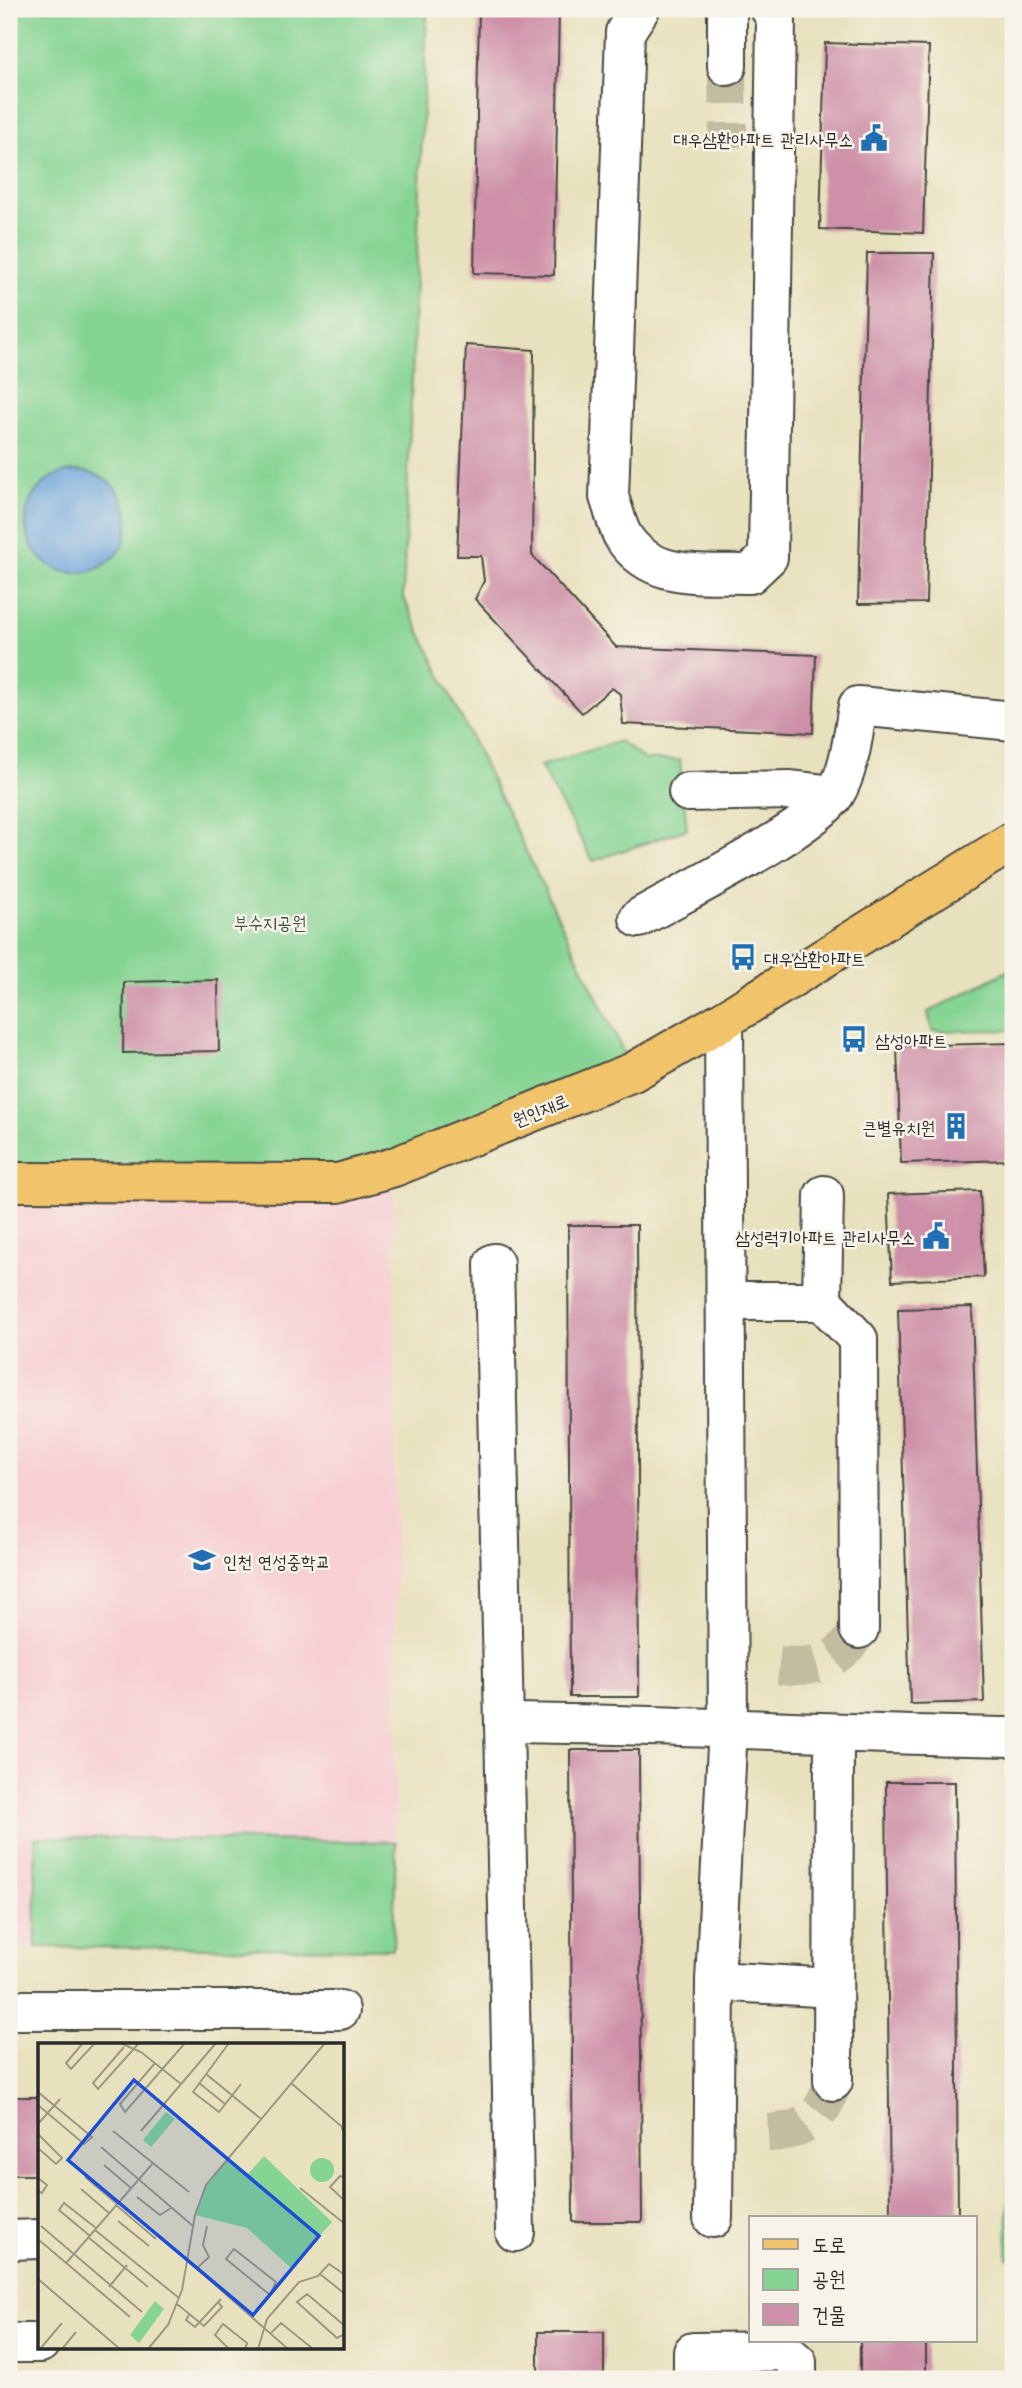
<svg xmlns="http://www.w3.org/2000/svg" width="1022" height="2388" font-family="'Playpen Sans','Poor Story',sans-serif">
<rect width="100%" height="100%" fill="#f7f3e8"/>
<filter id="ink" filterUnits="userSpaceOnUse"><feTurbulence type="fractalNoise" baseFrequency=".0143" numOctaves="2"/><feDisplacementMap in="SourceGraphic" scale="14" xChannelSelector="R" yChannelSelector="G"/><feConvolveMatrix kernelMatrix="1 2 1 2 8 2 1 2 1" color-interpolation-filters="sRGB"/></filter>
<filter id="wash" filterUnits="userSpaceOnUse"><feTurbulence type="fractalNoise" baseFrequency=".00686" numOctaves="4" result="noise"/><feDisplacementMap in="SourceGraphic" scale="28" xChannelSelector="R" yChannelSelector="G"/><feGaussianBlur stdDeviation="1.57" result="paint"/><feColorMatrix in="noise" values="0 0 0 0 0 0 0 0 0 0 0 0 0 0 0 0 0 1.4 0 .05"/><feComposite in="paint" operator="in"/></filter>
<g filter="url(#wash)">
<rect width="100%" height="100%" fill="#e8e1bd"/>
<polygon fill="#f7cfd4" points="394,1167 396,1842 393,1949 9,1947 9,1182"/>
<g fill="#85d493" stroke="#58805f" stroke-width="2">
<polygon points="9,9 427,11 403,597 633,1072 394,1167 9,1182"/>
<polygon points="619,741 645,760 680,760 687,829 593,861 540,766"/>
<polygon points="1013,968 1013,1030 932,1031 928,1012"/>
<polygon points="35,1837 396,1842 393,1949 36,1947"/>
<polygon points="1009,2173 1013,2173 1013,2259 1007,2258"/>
</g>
<circle fill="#6ca4db" stroke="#4c6883" stroke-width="2" cx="77" cy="522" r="51"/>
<g id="blocks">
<g fill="#ce90a8">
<polygon points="479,9 559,9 554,275 474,273"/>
<polygon points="825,43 929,46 923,233 820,229"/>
<polygon points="867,253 934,253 926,603 858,604"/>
<polygon points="466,345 534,350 532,555 616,647 816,655 813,733 623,724 620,694 612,688 582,713 475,599 484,581 481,556 457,556"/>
<polygon points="218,980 219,1051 123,1053 124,982"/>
<polygon points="1012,1043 1013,1160 901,1163 897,1046"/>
<polygon points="980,1191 984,1277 892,1281 888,1194"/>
<polygon points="568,1225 637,1225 639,1697 570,1697"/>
<polygon points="972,1307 984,1702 910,1704 898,1309"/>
<polygon points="570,1750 639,1750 642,2222 573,2222"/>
<polygon points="886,1782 955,1782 958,2218 890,2218"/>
<rect x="9" y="2097" width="31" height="78"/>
<rect x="538" y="2332" width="66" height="47"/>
<rect x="860" y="2341" width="66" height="38"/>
</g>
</g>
</g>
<g filter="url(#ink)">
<use href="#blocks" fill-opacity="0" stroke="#474641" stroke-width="2"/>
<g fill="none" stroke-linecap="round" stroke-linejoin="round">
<g stroke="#c2bda0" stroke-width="38" stroke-dasharray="38 19" stroke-linecap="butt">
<polyline points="727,66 728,147"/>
<path d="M779 1665C817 1669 839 1663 859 1629"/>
<path d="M768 2133C806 2131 823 2118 833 2081"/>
</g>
<defs>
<g id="minor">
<path d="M640 9 625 32 609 497C614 510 617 527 624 538 654 582 703 572 750 574L768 557 776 18 770 9"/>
<polyline points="727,66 727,9"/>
<polyline points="688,792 791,790 834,795"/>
<path d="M639 918C680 894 813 829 835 794 850 769 853 735 858 706L1013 721"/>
<polyline points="494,1263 515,2232"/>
<polyline points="728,1301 822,1301 858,1339 859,1629"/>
<polyline points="822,1301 824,1195"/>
<path d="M504 1723C674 1724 843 1735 1013 1737"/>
<polyline points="715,1981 833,1988"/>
<polyline points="9,2010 340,2010"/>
<polyline points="833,2081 834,1734"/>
<polyline points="713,2218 715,1981 728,1727 724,1020"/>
<polyline points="9,2240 40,2239"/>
<polyline points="9,2343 40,2343"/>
<polyline points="693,2379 693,2352 784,2351 797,2362 797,2379"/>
</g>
<polyline id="major" points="9,1182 338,1183 394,1167 633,1072 724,1020 1013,841"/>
</defs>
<use href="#minor" stroke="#474641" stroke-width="42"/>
<use href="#major" stroke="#474641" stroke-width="42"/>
<use href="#minor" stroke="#fff" stroke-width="38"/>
<use href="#major" stroke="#f1c36a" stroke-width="38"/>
</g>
</g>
<defs>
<symbol id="civic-bare" viewBox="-9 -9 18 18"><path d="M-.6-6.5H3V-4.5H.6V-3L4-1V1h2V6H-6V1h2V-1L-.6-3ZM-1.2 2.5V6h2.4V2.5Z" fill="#1f6fb2" stroke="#f7f3e8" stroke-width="2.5" paint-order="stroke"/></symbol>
<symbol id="bus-bare" viewBox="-9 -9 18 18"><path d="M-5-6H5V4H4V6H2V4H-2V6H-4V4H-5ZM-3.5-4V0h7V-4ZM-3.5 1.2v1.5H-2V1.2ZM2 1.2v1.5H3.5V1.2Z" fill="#1f6fb2" stroke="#f7f3e8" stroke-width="2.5" paint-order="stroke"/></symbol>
<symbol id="building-bare" viewBox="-9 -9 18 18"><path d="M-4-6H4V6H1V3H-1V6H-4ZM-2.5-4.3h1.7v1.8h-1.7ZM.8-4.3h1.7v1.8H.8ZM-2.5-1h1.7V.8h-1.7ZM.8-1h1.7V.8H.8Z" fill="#1f6fb2" stroke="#f7f3e8" stroke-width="2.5" paint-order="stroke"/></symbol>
<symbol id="school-bare" viewBox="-9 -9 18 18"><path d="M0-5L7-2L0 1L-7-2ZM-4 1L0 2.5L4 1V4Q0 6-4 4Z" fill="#1f6fb2" stroke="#f7f3e8" stroke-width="2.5" paint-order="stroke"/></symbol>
</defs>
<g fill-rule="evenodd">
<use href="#civic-bare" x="855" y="119" width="38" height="38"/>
<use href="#bus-bare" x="724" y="938" width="38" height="38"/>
<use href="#bus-bare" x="835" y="1020" width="38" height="38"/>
<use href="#building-bare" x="937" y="1107" width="38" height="38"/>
<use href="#civic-bare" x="917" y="1217" width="38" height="38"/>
<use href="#school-bare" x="183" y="1541" width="38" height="38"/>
</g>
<g text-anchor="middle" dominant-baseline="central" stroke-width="5" stroke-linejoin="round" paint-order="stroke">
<g font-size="18" fill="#2b2b2b" stroke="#f7f3e8" text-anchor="end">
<text x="853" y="138">대우삼환아파트 관리사무소</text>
<text x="764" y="957" text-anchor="start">대우삼환아파트</text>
<text x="875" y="1039" text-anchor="start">삼성아파트</text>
<text x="935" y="1126">큰별유치원</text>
<text x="915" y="1236">삼성럭키아파트 관리사무소</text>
<text x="223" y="1560" text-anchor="start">인천 연성중학교</text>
</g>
<g font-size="18" fill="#425545" stroke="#f7f3e8">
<text x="270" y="921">부수지공원</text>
</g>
<g font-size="18" fill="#2b2b2b" stroke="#f7f3e8">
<text transform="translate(540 1109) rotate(-22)">원인재로</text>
</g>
</g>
<g transform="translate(38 2043)">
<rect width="306" height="306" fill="#e8e1bd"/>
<path d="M128 69 137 76 113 104 105 97ZM226 113 294 179 253 225 209 185 157 172 165 148 190 115 210 131ZM272 127a12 12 0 1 1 24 0a12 12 0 1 1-24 0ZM117 258 126 266 101 300 92 292Z" fill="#85d493"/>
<path fill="none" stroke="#9c9883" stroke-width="2" d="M45 0 28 20 33 26 57 0M82 0 103 9 143 41M191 0 155 49 181 69 203 41M86 4 55 40 60 46 101 0M117 20 82 61 87 69 147 0M168 31 223 76M161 40 187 61M253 40 303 83 307 93M0 49 54 94 46 101 0 62M0 81 22 56M75 88 151 149M103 88 178 0M0 91 24 115 18 121 0 105M63 104 155 183M66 122 93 145M47 134 79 161M0 135 9 142 4 150 0 148M307 135 302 133 292 144 307 158M262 145 307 181M43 146 71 170M99 154 122 172 133 165M78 162 118 196M80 178 111 203M3 183 104 269M57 187 141 255M52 193 21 167 26 160 58 185M50 194 110 244M1 197 92 274M196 206 238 239 232 252 188 216ZM150 218 250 306M29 219 115 120M158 226 171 214 165 202 169 183M282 231 307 251M0 236 82 306M71 244 89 222M139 261 166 283 184 264 180 259M151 272 148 277 157 284 183 256M307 283 269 251 259 259 299 295 307 291M232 291 243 280 275 306M2 306 24 280M24 306 38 289M110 306 130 282 144 247 157 172 168 142 287 0M191 306 177 292 185 281 209 300 207 306M220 306 229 276 261 239 280 233 291 221 307 232"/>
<path fill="#1d4ed8" fill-opacity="0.15" stroke="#1d4ed8" stroke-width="3.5" d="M96 37 281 193 215 272 30 117Z"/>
<rect width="306" height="306" fill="none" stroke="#2b2b2b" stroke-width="3.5"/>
</g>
<rect width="1022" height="2388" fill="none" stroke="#f7f3e8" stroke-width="35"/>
<rect x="749" y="2216" width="228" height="126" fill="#f7f3e8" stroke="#a5a39c" stroke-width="2"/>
<rect x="763" y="2239" width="35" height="10" fill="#f1c36a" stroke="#a5a39c" stroke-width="2"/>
<text x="812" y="2252" font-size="21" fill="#2b2b2b">도로</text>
<rect x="763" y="2269" width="35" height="21" fill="#85d493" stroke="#a5a39c" stroke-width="2"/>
<text x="812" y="2286" font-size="21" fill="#2b2b2b">공원</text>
<rect x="763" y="2304" width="35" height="21" fill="#ce90a8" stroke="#a5a39c" stroke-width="2"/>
<text x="812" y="2322" font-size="21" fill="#2b2b2b">건물</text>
</svg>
